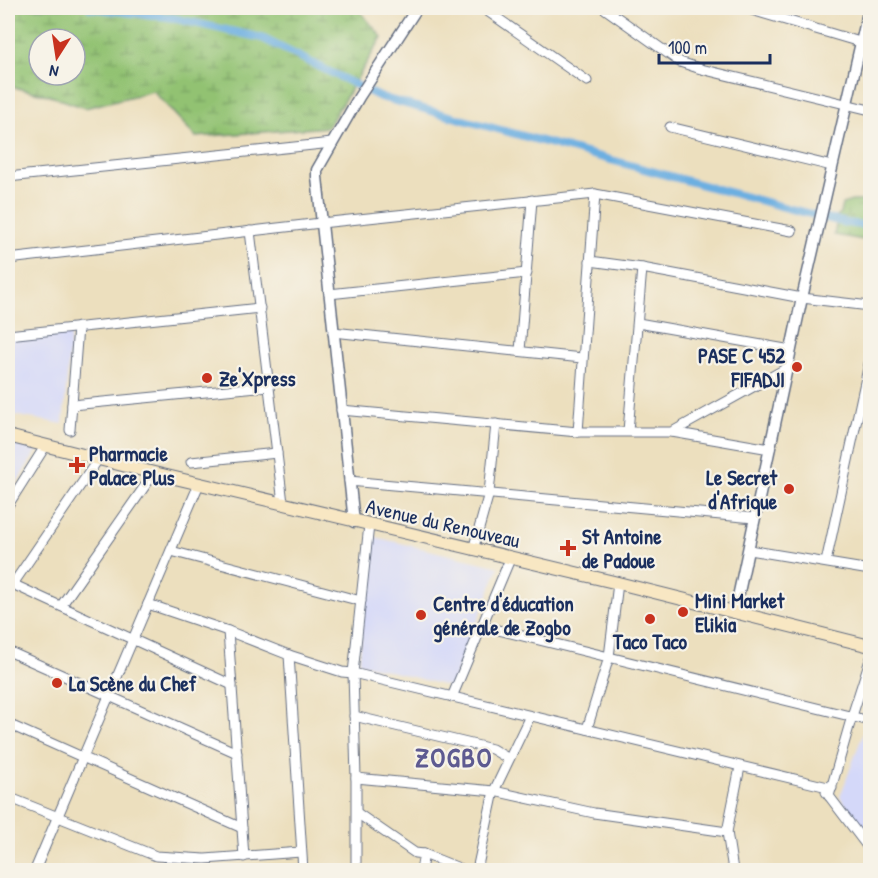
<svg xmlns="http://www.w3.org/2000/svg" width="878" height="878" font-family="'Patrick Hand',sans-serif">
<defs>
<pattern id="wetland-marsh" width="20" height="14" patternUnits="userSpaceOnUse" patternTransform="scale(1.5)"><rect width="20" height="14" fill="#92c272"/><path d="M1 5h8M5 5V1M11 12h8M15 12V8" fill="none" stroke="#769e61"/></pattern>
</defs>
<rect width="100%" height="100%" fill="#f7f3e8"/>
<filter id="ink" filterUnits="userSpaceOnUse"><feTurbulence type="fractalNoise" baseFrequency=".0167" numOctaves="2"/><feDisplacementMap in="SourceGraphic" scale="12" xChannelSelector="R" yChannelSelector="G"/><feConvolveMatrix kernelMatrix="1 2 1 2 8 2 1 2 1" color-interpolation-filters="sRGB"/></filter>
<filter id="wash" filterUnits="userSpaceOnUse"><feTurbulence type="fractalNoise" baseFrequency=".008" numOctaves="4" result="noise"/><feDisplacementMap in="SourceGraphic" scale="24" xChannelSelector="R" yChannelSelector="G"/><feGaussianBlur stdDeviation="1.35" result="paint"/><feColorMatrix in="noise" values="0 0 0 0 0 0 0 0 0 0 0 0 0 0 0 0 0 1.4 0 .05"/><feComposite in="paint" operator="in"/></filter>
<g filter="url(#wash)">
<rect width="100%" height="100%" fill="#ecdfbe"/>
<g fill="#d4d8f9">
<polygon points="71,332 63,424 8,414 8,338"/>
<polygon points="8,442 38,449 8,496"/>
<polygon points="371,536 499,567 451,687 359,663"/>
<polygon points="865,728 870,729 870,838 840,797"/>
</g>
<g fill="url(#wetland-marsh)" stroke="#567868" stroke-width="1.5" fill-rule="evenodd">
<path d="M8 8H357L382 37 328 127 196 137 153 91 85 108 48 95 8 86ZM39 39H75V75H39Z"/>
<polygon points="852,201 870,201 870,241 834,235 838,215 840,213 842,204"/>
</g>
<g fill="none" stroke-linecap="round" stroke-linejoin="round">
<polyline stroke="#6cafe1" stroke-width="8" points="90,8 168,17 262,38 380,97 791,209 846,223 870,226"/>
</g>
</g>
<g filter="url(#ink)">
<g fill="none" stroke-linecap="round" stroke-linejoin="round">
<defs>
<g id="minor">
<polyline points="483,8 587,81"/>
<polyline points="604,8 680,62 701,69 870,110"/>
<polyline points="745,8 870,45"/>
<polyline points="670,127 832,166"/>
<polyline points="8,177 332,143"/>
<polyline points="250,231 283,503"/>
<polyline points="8,259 321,223 595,194 792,231"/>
<polyline points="590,261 642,268 802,298 870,306"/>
<polyline points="329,294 527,273"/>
<polyline points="638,323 791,350"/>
<polyline points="333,332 582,358"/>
<polyline points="8,335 260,308"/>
<polyline points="520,351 532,200"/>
<polyline points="72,405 269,386"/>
<polyline points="341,410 578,432 672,432 770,449"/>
<polyline points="70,430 78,327"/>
<polyline points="628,431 642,268"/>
<polyline points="578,432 595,194"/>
<polyline points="672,432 787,368"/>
<polyline points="191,462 277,453"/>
<polyline points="349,481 754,518"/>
<polyline points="8,505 46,445"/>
<polyline points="473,550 489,493 496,424"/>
<polyline points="749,550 870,570"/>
<polyline points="171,551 361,601"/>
<polyline points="826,562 870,359"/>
<polyline points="8,582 232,685"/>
<polyline points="13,584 99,458"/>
<polyline points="148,604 228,631 289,655 342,672 353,673 832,788"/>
<polyline points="61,606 154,473"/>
<polyline points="482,626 870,721"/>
<polyline points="228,631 244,857"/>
<polyline points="8,651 237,753"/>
<polyline points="289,655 303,870"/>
<polyline points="452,697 510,559"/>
<polyline points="354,716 492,749 509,759"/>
<polyline points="8,724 242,828"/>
<polyline points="587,729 609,657 618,583"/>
<polyline points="356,778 494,791 594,813 727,832"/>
<polyline points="826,792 870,850"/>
<polyline points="829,796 852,716 870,660"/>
<polyline points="8,797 156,856 205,859 301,852"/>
<polyline points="357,813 415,853 424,854 464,870"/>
<polyline points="35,870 199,484"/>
<polyline points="356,870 356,778 353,673 369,525"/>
<polyline points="421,870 424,854"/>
<polyline points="477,870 494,791 530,716"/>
<polyline points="733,870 727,832 740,767"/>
</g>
<g id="tertiary">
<polyline points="354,522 317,177 317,170 359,97 417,8"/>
<polyline points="735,611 802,298 869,8"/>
</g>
<polyline id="secondary" points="8,436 154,473 618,583 870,646"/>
</defs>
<use href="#minor" stroke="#646d80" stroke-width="11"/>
<use href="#tertiary" stroke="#646d80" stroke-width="13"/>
<use href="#secondary" stroke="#646d80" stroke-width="14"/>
<use href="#minor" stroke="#fff" stroke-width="9"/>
<use href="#tertiary" stroke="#fff" stroke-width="10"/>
<use href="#secondary" stroke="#f8e7c3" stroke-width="12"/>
</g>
</g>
<g fill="#c8321e" stroke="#f7f3e8" stroke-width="2">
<circle cx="797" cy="367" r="6"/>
<circle cx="207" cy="378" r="6"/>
<path d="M74 456h6v6h6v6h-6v6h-6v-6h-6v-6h6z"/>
<circle cx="789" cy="489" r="6"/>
<path d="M565 539h6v6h6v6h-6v6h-6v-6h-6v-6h6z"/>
<circle cx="683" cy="612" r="6"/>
<circle cx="421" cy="615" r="6"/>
<circle cx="650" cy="619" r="6"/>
<circle cx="57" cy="683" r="6"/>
</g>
<g text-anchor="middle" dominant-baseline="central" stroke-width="4.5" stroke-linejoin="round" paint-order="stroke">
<g font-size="21" font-weight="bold" fill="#1b2f5e" stroke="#f7f3e8" text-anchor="start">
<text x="785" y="355" text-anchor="end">PASE C 452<tspan x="785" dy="24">FIFADJI</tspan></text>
<text x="219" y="378">Ze'Xpress</text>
<text x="89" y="453">Pharmacie<tspan x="89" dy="24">Palace Plus</tspan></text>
<text x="777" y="477" text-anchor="end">Le Secret<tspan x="777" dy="24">d'Afrique</tspan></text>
<text x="582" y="536">St Antoine<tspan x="582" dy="24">de Padoue</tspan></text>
<text x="695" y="600">Mini Market<tspan x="695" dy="24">Elikia</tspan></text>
<text x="433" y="603">Centre d'éducation<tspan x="433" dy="24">générale de Zogbo</tspan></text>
<text x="650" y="641" text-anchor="middle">Taco Taco</text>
<text x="69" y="683">La Scène du Chef</text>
</g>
<g font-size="21" fill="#1b2f5e" stroke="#f7f3e8">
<text transform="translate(443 523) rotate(13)">Avenue du Renouveau</text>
</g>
<g font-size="27" font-weight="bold" letter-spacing="1.5" fill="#5e5a91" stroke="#f7f3e8">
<text x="454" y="757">ZOGBO</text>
</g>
</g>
<rect width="878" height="878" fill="none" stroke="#f7f3e8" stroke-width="30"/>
<g transform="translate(57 57) rotate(192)"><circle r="28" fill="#f7f3e8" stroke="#9fa5b1" stroke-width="1.5"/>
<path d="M0-4.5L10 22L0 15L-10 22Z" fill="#c8321e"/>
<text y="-9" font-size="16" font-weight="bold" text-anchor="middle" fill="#1b2f5e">N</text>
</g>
<path d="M659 54v9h111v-9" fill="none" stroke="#1b2f5e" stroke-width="3"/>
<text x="668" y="54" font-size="18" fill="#1b2f5e" stroke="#f7f3e8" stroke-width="4.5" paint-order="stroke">100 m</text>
</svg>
